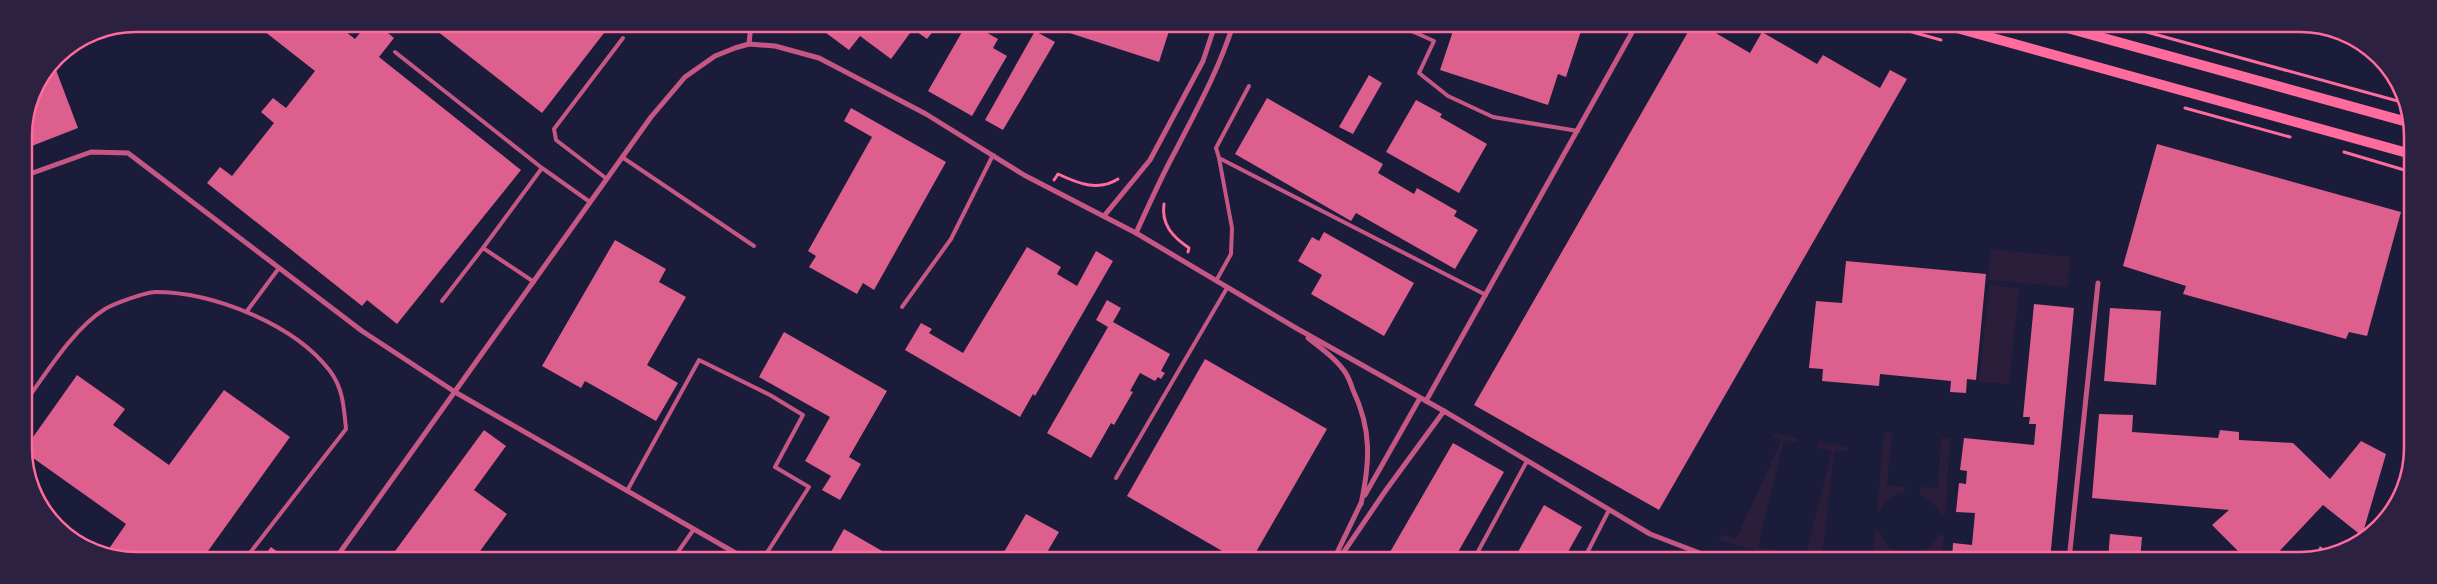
<svg xmlns="http://www.w3.org/2000/svg" width="2437" height="584" font-family="'Asap Condensed',sans-serif">
<rect width="100%" height="100%" fill="#1b1b3a"/>
<g fill="#2a1e3b">
<polygon points="1990,249 2070,257 2068,287 1989,280"/>
<polygon points="1989,285 2019,288 2009,384 1979,382"/>
<path d="M1884 432 1892 433 1887 485 1905 487 1904 492C1894 493 1884 501 1881 511L1877 510Z"/>
<polygon points="1774,433 1798,439 1797,443 1784,440 1758,547 1805,557 1832,451 1817,448 1819,442 1847,446 1847,451 1834,451 1822,559 1824,560 1792,560 1770,555 1719,540 1722,534 1736,539 1782,439 1772,436"/>
<polygon points="1941,438 1950,439 1945,516 1941,516 1936,505 1920,494 1920,487 1938,488"/>
<polygon points="1875,529 1878,529 1888,547 1899,553 1898,560 1872,560"/>
<polygon points="1939,534 1944,536 1941,560 1915,560 1915,553 1927,549"/>
</g>
<g fill="#dd5f8e">
<polygon points="255,24 336,24 355,39 367,24 377,24 394,38 379,57 521,170 397,324 367,300 362,306 207,183 220,167 232,176 274,123 261,112 273,98 286,108 315,71"/>
<polygon points="428,24 611,24 542,113"/>
<polygon points="814,24 938,25 927,39 913,29 891,59 860,36 849,50"/>
<polygon points="966,25 973,25 998,39 993,48 1007,56 972,116 928,91"/>
<polygon points="1045,25 1171,25 1159,62"/>
<polygon points="1455,25 1583,25 1566,77 1558,74 1548,105 1440,70"/>
<polygon points="1692,25 1702,25 1750,53 1762,32 1817,64 1823,55 1880,88 1890,70 1907,79 1659,510 1474,405"/>
<polygon points="1035,31 1055,42 1003,130 985,120"/>
<polygon points="53,62 78,128 24,149 24,129 35,87"/>
<polygon points="1369,75 1382,83 1353,134 1339,127"/>
<polygon points="1267,98 1383,164 1378,173 1414,194 1417,188 1457,211 1454,216 1478,230 1455,269 1356,213 1351,221 1235,154"/>
<polygon points="1416,100 1442,114 1440,117 1487,144 1459,193 1386,152"/>
<polygon points="851,108 946,162 874,290 863,283 857,294 809,267 816,256 808,251 872,137 844,121"/>
<polygon points="2157,144 2401,212 2367,336 2349,332 2346,339 2183,294 2186,286 2123,266"/>
<polygon points="1324,232 1414,283 1384,336 1311,294 1322,275 1298,261 1312,237 1319,241"/>
<polygon points="615,240 666,269 659,282 686,297 647,365 678,383 656,421 585,381 581,388 542,366"/>
<polygon points="1027,247 1061,267 1057,274 1077,286 1096,251 1113,261 1035,396 1033,394 1020,417 905,350 921,323 932,329 929,333 963,353"/>
<polygon points="1846,261 1986,274 1976,380 1967,379 1966,393 1950,392 1951,381 1880,374 1879,386 1822,381 1823,369 1809,368 1816,301 1842,303"/>
<polygon points="1107,300 1121,308 1113,322 1170,354 1161,371 1165,373 1161,379 1158,377 1155,381 1140,373 1130,391 1133,392 1114,425 1111,423 1091,458 1047,433 1108,327 1096,320"/>
<polygon points="2034,304 2074,308 2050,560 1952,560 1953,543 1972,545 1975,513 1956,512 1959,483 1966,484 1967,471 1960,470 1964,438 2034,445 2036,424 2029,424 2030,417 2023,417"/>
<polygon points="2110,308 2161,311 2156,385 2104,381"/>
<polygon points="784,332 887,391 849,457 861,464 840,500 822,490 831,476 805,461 830,417 759,377"/>
<polygon points="1205,359 1327,429 1252,559 1236,559 1127,496"/>
<polygon points="77,375 125,409 113,425 169,465 224,390 290,437 203,558 115,558 106,553 126,524 26,453 26,447"/>
<polygon points="2099,414 2133,415 2132,432 2218,438 2220,430 2239,432 2239,440 2293,443 2330,479 2361,441 2386,454 2362,536 2323,505 2271,560 2247,560 2212,525 2229,510 2092,498"/>
<polygon points="484,430 506,446 474,490 507,514 475,558 390,558"/>
<polygon points="1453,443 1504,472 1454,559 1386,559"/>
<polygon points="1544,505 1582,527 1564,559 1514,559"/>
<polygon points="1026,514 1059,532 1043,559 1000,559"/>
<polygon points="844,529 896,559 827,559"/>
<polygon points="2110,534 2142,537 2140,560 2108,560"/>
<polygon points="2320,546 2328,552 2313,558"/>
<polygon points="271,547 286,558 262,558"/>
<polygon points="1160,551 1174,559 1155,559"/>
</g>
<g fill="none" stroke-linecap="round" stroke-linejoin="round">
<g stroke="#ff6b9d" stroke-width="3">
<polyline points="1887,25 1941,40"/>
<polyline points="2125,26 2405,103"/>
<polyline points="2185,108 2290,137"/>
<polyline points="2344,152 2411,172"/>
<path d="M1054 180 1058 174C1077 183 1098 192 1118 179"/>
<path d="M1164 204C1161 225 1173 237 1189 248L1188 252"/>
</g>
<g stroke="#c65784" stroke-width="4">
<polyline points="1398,25 1434,41 1419,73 1448,96 1493,117 1578,131"/>
<polyline points="395,52 542,168 590,202"/>
<polyline points="1249,86 1216,148 1219,158 1486,295"/>
<polyline points="622,157 754,246"/>
<polyline points="607,179 556,140 554,129 623,38"/>
<polyline points="483,248 542,168"/>
<polyline points="1216,281 1231,254 1232,228 1219,158"/>
<polyline points="442,301 483,248 534,282"/>
<polyline points="902,307 951,239 993,155"/>
<polyline points="247,311 279,268"/>
<path d="M26 401C47 372 74 328 105 309 113 304 146 292 155 292 213 292 294 324 330 371 343 388 344 408 346 429L246 558"/>
<polyline points="1116,478 1227,288"/>
<polyline points="627,491 699,360 770,395 803,415 775,467 809,487 763,559"/>
<polyline points="673,559 694,529"/>
<polyline points="1474,559 1527,461"/>
<polyline points="1584,559 1609,510"/>
</g>
<g stroke="#c65784" stroke-width="5">
<polyline points="749,44 751,24"/>
<polyline points="24,176 91,152 128,153 362,331 455,392 746,559"/>
<polyline points="1104,216 1150,160 1203,61 1215,25"/>
<path d="M1136 233C1149 205 1161 177 1176 150 1197 109 1219 69 1233 25"/>
<path d="M1308 338C1321 348 1336 359 1345 372 1349 378 1351 384 1353 390 1372 430 1370 462 1361 504"/>
<polyline points="1426,401 1634,29"/>
<polyline points="1365,495 1420,398"/>
<polyline points="336,558 651,117 685,77 715,56 735,48 749,44 775,46 819,58 926,114 1024,175 1136,233 1296,328 1444,411 1650,534 1718,560"/>
<polyline points="1334,559 1361,503"/>
<polyline points="1339,559 1386,490 1444,411"/>
<polyline points="2069,560 2098,283"/>
</g>
<g stroke="#ff6b9d" stroke-width="10">
<polyline points="1946,25 2411,154"/>
<polyline points="2060,26 2411,123"/>
</g>
</g>
<path d="M0 0H2437V584H0ZM136 32H2300A104 104 0 0 1 2404 136V448A104 104 0 0 1 2300 552H136A104 104 0 0 1 32 448V136A104 104 0 0 1 136 32Z" fill="#2d2142" fill-rule="evenodd"/>
<path fill="none" stroke="#ff6b9d" stroke-width="2.5" d="M136 32H2300A104 104 0 0 1 2404 136V448A104 104 0 0 1 2300 552H136A104 104 0 0 1 32 448V136A104 104 0 0 1 136 32Z"/>
</svg>
